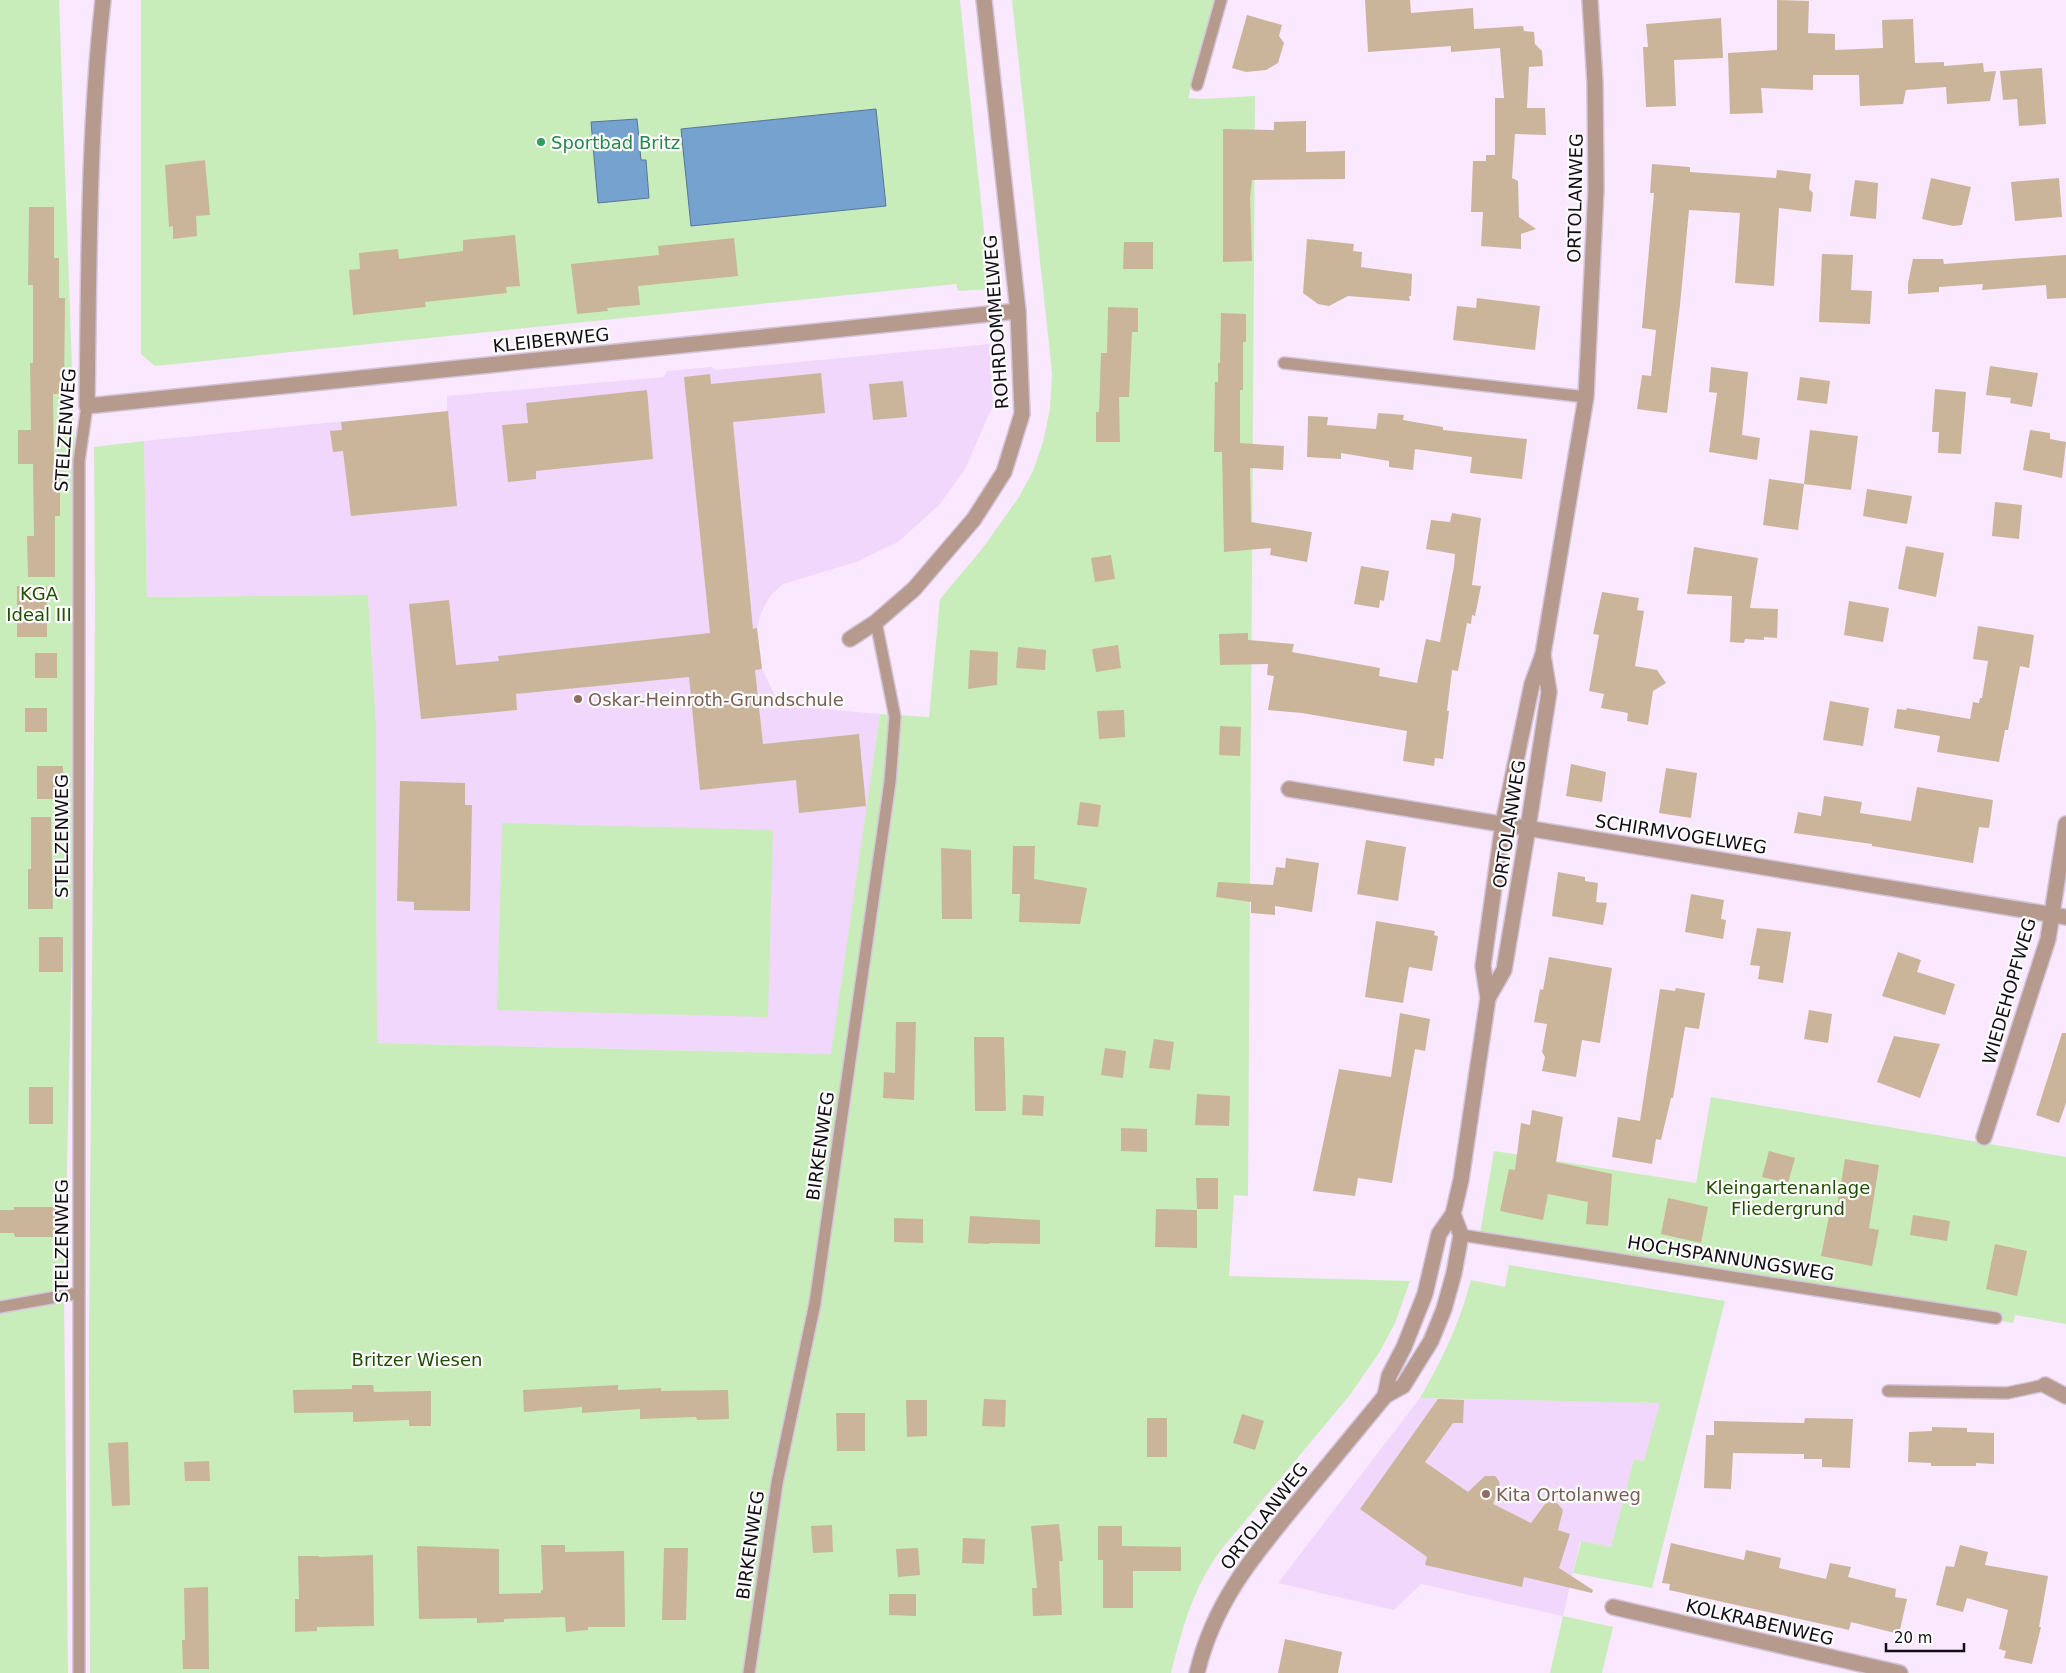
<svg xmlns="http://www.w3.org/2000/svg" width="2066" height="1673" font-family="'DejaVu Sans',sans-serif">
<rect width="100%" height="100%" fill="#f9e8ff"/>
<g fill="#f1d7fb">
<polygon points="990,344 993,405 965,469 939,505 898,542 856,562 783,584 770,596 761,613 757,628 762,669 774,694 788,703 801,707 880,714 832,1054 377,1043 376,724 368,595 147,597 144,441 447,411 447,396 664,377 667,371 712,367 715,370"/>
<polygon points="1420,1398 1661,1403 1644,1461 1634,1459 1611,1547 1580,1541 1563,1616 1421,1584 1394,1610 1278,1583"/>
</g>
<g fill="#c9ecbb">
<polygon points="0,0 59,0 80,596 64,1296 68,1673 0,1673"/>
<polygon points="141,0 960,0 990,289 958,291 956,284 155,366 141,354"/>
<path d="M1012 0H1214L1188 98 1202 99 1255 96 1248 1196 1234 1195 1229 1276 1410 1281 1395 1323 1379 1353 1349 1396 1220 1551C1192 1591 1183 1626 1171 1673H90L89 1336 95 607 94 447 144 441 147 597 368 595 376 724 377 1043 831 1054 880 714 929 717 940 599 982 549 1019 497 1033 471 1043 442 1050 409 1052 374 1048 335Z"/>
<polygon points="502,823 773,830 768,1017 497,1010"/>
<polygon points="1711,1097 2066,1157 2066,1324 2015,1315 2013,1323 1480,1234 1494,1151 1696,1183"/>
<path d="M1509 1265 1725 1301 1652 1588 1573 1573 1581 1541 1611 1547 1634 1459 1644 1461 1660 1403 1420 1398C1443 1358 1459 1325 1471 1280L1505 1287Z"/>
<polygon points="1563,1616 1613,1627 1602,1673 1550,1673"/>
</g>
<g fill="#76a2cf" stroke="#587598">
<polygon points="876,109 886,206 691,226 681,129"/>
<polygon points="637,119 641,160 646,160 649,198 598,203 591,122"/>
</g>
<g fill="#cbb59a">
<polygon points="1365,0 1410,0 1411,13 1473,8 1474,29 1523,26 1524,31 1534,32 1535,44 1542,51 1543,66 1529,67 1527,108 1545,108 1546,135 1515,134 1512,178 1518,181 1519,217 1536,229 1521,234 1521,249 1481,246 1483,212 1471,212 1473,161 1486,161 1486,155 1495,155 1495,98 1504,98 1500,48 1451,52 1451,46 1368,52"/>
<polygon points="1777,0 1809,1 1808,33 1835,34 1835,50 1883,48 1882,20 1913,19 1915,63 1944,62 1944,66 1983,63 1984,72 1996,71 1990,101 1947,104 1946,87 1906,90 1903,104 1860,106 1859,75 1813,75 1813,90 1761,88 1763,113 1730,114 1728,53 1777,50"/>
<polygon points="1247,15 1282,25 1279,36 1284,43 1278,63 1266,70 1246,72 1232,68"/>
<polygon points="1721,18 1723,58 1674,60 1676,106 1646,107 1643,47 1648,47 1646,24"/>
<polygon points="2042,68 2046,124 2019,126 2017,99 2003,100 2000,71"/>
<polygon points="1306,121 1306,152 1345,151 1345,179 1252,180 1250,197 1252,261 1223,262 1223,129 1274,130 1274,122"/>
<polygon points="205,160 210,215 196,216 197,236 173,239 173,226 169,227 165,165"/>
<polygon points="1652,164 1690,167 1690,172 1776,178 1777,170 1811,174 1809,189 1813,193 1811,212 1779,208 1774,286 1735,283 1740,213 1689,210 1680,305 1667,413 1637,409 1642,375 1651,376 1656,330 1642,328 1654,193 1650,193"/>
<polygon points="1931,178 1971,187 1962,225 1953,226 1922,219"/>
<polygon points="2059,178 2062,217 2015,221 2011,182"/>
<polygon points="1855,180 1878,183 1876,219 1850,216"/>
<polygon points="29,207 54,207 54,258 59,258 59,298 65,298 64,394 53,394 54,470 60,470 60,516 55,516 55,577 28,577 27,536 34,536 33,464 18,464 18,430 31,430 30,363 33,363 33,285 28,285"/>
<polygon points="515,235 520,286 506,287 507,293 425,302 426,307 353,315 349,270 360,269 359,253 398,249 399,259 463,251 463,240"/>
<polygon points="734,238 738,276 638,286 640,305 607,308 608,311 577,314 571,264 659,255 658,246"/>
<polygon points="1307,239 1354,244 1353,251 1362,252 1361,267 1412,274 1411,296 1409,296 1410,301 1348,296 1329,306 1318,304 1303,293"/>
<polygon points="1124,242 1153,242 1153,269 1123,269"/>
<polygon points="1822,254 1853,255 1851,290 1872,291 1870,324 1819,322"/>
<polygon points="2066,255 2066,298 2047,299 2046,285 1982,290 1983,284 1939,287 1939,292 1908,294 1908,283 1913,259 1943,259 1944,264"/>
<polygon points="1477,298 1540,306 1535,350 1453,340 1457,306 1476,308"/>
<polygon points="1108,307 1138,308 1138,332 1132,332 1129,397 1119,397 1120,442 1096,442 1096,412 1099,412 1101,353 1107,353"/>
<polygon points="1221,313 1246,314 1246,342 1243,342 1243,390 1240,390 1240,443 1284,446 1283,470 1250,468 1251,522 1312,532 1307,562 1270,555 1271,548 1224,552 1222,452 1214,452 1215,382 1218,382 1218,363 1220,363"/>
<polygon points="1990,366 2038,373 2032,407 2010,403 2011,398 1986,395"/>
<polygon points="1711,367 1748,372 1742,435 1760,438 1757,460 1709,452 1717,393 1709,392"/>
<polygon points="821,373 825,413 733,422 753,629 757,628 762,669 755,670 763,744 859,734 866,806 799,813 796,780 700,790 689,677 516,694 517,710 421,719 409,604 449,600 456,665 499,661 498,656 710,633 684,377 710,374 711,384"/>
<polygon points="1800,377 1830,381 1827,404 1797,400"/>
<polygon points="903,381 907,417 873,420 869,384"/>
<polygon points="1935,389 1966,392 1961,454 1938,453 1939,432 1932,432"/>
<polygon points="647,390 653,459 536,471 536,479 508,482 502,425 528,423 526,403"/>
<polygon points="448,411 457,506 351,516 343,451 333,452 330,431 342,430 341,422"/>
<polygon points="1378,413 1404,415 1403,420 1443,427 1443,430 1527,439 1522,479 1470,473 1472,457 1415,449 1413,470 1389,467 1389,461 1341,453 1341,459 1307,457 1308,416 1328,417 1327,425 1376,429"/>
<polygon points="1810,430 1858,436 1851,490 1804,484 1798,530 1763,525 1769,479 1804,484"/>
<polygon points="2030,430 2050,433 2050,439 2066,442 2062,478 2023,470"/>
<polygon points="1867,489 1912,496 1907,524 1863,516"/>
<polygon points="1995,502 2022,505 2019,539 1992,536"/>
<polygon points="1452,513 1481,518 1472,585 1481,586 1475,616 1472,615 1471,624 1467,623 1458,671 1452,670 1447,711 1449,711 1443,759 1435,758 1434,766 1403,761 1407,731 1302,713 1268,710 1274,676 1267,675 1268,664 1220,665 1219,634 1248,633 1248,640 1294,644 1292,652 1380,668 1379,676 1417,683 1426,639 1440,642 1454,566 1455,554 1426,549 1431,520 1450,522"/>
<polygon points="1906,546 1944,553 1936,597 1898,589"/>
<polygon points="1694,547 1758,558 1750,608 1778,609 1777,638 1764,637 1764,640 1745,639 1744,643 1730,642 1732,596 1687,594"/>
<polygon points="1111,555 1115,579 1095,582 1091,558"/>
<polygon points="1361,566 1389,571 1384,601 1380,600 1379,608 1354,604"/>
<rect x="17" y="586" width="30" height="51"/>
<polygon points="1602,592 1639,598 1637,610 1644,611 1635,666 1657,670 1666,683 1653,691 1648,725 1627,721 1628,713 1601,708 1604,694 1589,691 1599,635 1593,634"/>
<polygon points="1849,601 1889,608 1883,642 1844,635"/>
<polygon points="1978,626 2034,635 2029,668 2020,666 2008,730 2005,730 1999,762 1937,752 1940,736 1894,728 1897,709 1906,710 1907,708 1970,719 1973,702 1979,703 1980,698 1982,698 1988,661 1973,659"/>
<polygon points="1118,645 1121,668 1096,672 1092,649"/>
<polygon points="1018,647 1046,650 1045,670 1016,668"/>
<polygon points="970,650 998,652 997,685 968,689"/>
<rect x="35" y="653" width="22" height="25"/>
<polygon points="1830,701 1869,708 1863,746 1823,740"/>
<rect x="25" y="708" width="22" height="24"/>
<polygon points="1124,710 1125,737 1099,739 1097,711"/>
<polygon points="1220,726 1241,727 1240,756 1219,755"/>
<polygon points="1571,764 1606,772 1602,802 1566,796"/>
<rect x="37" y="766" width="26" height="33"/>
<polygon points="1666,768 1697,773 1691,818 1659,813"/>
<polygon points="400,781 465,783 465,805 472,805 470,911 414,910 414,902 397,901"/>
<polygon points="1917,787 1993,800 1989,828 1979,827 1973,863 1872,846 1872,844 1794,833 1798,812 1821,816 1824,796 1862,802 1860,813 1911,821"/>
<polygon points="1080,802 1101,805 1098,827 1077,825"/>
<polygon points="31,817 51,817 53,909 28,909 28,869 31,869"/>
<polygon points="1366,840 1406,847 1398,901 1357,894"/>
<polygon points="1013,846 1035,846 1034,879 1087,888 1080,924 1019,922 1020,894 1012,894"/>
<polygon points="941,848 971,850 972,919 942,919"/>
<polygon points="1286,858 1319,863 1312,912 1275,906 1275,915 1251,913 1251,902 1216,897 1218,882 1273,885 1276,867 1285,868"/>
<polygon points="1558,872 1585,877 1585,881 1598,883 1596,902 1607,903 1603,925 1552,916"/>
<polygon points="1691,894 1724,900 1721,919 1726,920 1723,939 1685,932"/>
<polygon points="1376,921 1435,931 1434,935 1438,936 1432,971 1409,967 1403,1003 1365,997"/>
<polygon points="1757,928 1791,932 1783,983 1758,979 1760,966 1750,965"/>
<rect x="39" y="937" width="24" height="35"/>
<polygon points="1898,952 1921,960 1917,972 1955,984 1945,1015 1882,996"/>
<polygon points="1549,957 1612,968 1600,1043 1582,1040 1576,1077 1542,1071 1545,1057 1542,1052 1547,1024 1534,1022 1540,989 1543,990"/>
<polygon points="1676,988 1705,993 1699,1029 1685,1027 1673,1098 1671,1098 1661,1140 1656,1139 1652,1164 1612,1157 1618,1117 1640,1121 1660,989 1675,991"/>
<polygon points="1809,1010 1832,1014 1828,1043 1804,1039"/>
<polygon points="1400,1013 1430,1019 1425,1051 1415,1049 1392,1183 1358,1178 1355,1196 1313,1191 1339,1069 1391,1077"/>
<polygon points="896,1022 916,1022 914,1100 883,1098 884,1072 895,1073"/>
<polygon points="2062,1033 2066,1033 2066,1103 2059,1123 2036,1115"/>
<polygon points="1894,1036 1940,1044 1920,1098 1877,1082"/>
<polygon points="974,1037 1004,1037 1006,1111 975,1111"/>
<polygon points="1154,1039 1174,1042 1170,1070 1149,1068"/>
<polygon points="1105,1048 1126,1051 1123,1078 1101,1075"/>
<rect x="29" y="1087" width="24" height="37"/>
<polygon points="1197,1094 1230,1096 1229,1126 1195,1125"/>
<polygon points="1023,1095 1044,1096 1043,1116 1022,1115"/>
<polygon points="1532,1110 1563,1117 1556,1162 1612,1174 1608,1226 1586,1224 1588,1202 1548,1194 1543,1220 1500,1211 1509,1169 1515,1170 1521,1123 1530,1125"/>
<polygon points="1121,1128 1147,1129 1147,1152 1121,1151"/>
<polygon points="1769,1151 1795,1158 1788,1183 1762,1177"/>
<polygon points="1845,1159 1879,1165 1869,1228 1879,1230 1872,1266 1821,1256 1831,1206 1837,1207"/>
<polygon points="1196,1178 1218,1178 1218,1209 1197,1209"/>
<polygon points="1668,1198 1708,1207 1701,1243 1661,1234"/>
<polygon points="14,1207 60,1207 60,1237 15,1237 14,1233 0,1233 0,1210 14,1210"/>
<polygon points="1156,1209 1197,1210 1197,1248 1155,1247"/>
<polygon points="1913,1215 1950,1221 1947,1241 1910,1235"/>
<polygon points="970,1216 1040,1220 1040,1244 989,1243 989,1244 968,1243"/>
<polygon points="894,1218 923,1219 923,1243 894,1242"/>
<polygon points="1995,1244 2027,1251 2017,1296 1986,1289"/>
<polygon points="352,1385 373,1385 374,1392 431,1391 431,1426 409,1426 409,1420 353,1422 353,1412 294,1413 293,1390 352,1389"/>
<polygon points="618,1385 618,1390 661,1388 661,1391 728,1390 729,1419 697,1420 696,1417 640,1419 640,1409 582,1413 582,1407 524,1412 523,1390"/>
<polygon points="984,1399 1006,1400 1005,1427 982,1426"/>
<polygon points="1438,1399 1464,1400 1463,1423 1453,1423 1425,1462 1468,1492 1485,1476 1495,1476 1499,1481 1500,1487 1493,1504 1531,1523 1545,1504 1552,1501 1558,1504 1563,1510 1558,1530 1570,1534 1559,1568 1593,1590 1592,1593 1524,1577 1522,1587 1425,1565 1427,1557 1360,1509"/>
<polygon points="906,1400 927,1400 927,1436 907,1437"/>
<polygon points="836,1413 865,1413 865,1451 837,1451"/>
<polygon points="1242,1414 1264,1421 1255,1450 1233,1443"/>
<rect x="1147" y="1418" width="20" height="39"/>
<polygon points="1805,1418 1853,1419 1850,1468 1822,1467 1822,1459 1804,1459 1804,1454 1733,1453 1731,1489 1704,1488 1706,1435 1714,1435 1714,1421 1804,1423"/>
<polygon points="1932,1427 1967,1428 1967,1432 1994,1433 1994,1464 1976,1463 1976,1466 1931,1466 1931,1463 1908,1462 1909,1432 1932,1431"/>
<polygon points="128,1442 130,1505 112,1506 108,1443"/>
<polygon points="209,1461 210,1481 185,1481 184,1462"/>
<polygon points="1059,1524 1063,1561 1059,1561 1062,1615 1033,1616 1032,1588 1037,1588 1031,1526"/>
<polygon points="832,1525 833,1552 813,1553 811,1526"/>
<polygon points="1098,1526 1122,1526 1122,1546 1181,1547 1181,1571 1133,1571 1133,1608 1103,1608 1103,1560 1098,1560"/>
<polygon points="963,1538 985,1539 984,1564 962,1563"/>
<polygon points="1671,1543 1744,1560 1746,1550 1781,1558 1779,1568 1826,1579 1830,1563 1851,1567 1848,1577 1896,1589 1895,1597 1907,1599 1899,1634 1851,1622 1849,1630 1669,1590 1670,1584 1662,1583"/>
<polygon points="541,1545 565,1545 565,1552 624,1551 625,1627 588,1627 588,1630 566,1632 565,1617 504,1619 504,1622 477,1623 477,1618 419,1619 417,1546 499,1549 499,1594 541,1593 541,1590 543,1590"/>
<polygon points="1960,1545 1988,1552 1985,1565 2048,1576 2039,1627 2041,1627 2032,1664 2004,1658 2006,1651 1999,1649 2008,1610 1967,1598 1963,1612 1936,1605 1946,1566 1954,1567"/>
<polygon points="664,1548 688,1548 686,1620 662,1620"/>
<polygon points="918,1548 920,1575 898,1577 896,1549"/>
<polygon points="373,1555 374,1626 317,1627 317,1631 295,1632 295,1599 299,1599 298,1556 319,1556 319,1557"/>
<polygon points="208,1587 209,1669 183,1669 182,1640 185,1640 184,1588"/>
<polygon points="889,1594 916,1594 916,1616 889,1615"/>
<polygon points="1285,1639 1342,1652 1338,1673 1278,1673"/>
</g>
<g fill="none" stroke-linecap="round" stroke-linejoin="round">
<defs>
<g id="service">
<polyline points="1197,85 1221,0"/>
<polyline points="1284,363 1586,397"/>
<polyline points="1461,1235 1996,1318"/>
<polyline points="0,1307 79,1293"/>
<polyline points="1888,1391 2007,1393 2045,1385"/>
<polyline points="79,1673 79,461 87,406"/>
<polyline points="749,1673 777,1483 815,1303 890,782 895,717 876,622"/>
</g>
<g id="minor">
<path d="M103 0C88 135 89 270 87 406L1018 311"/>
<polyline points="850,639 876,622 914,589 974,519 1004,472 1022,414 1018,311 984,0"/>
<polyline points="1289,789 2066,917"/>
<polyline points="1488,998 1504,970 1528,828 1549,692 1543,655"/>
<polyline points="1984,1137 2048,939 2066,824"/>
<polyline points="2045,1385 2066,1396"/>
<polyline points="1385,1396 1389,1376 1404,1347 1425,1294 1439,1234 1453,1214 1461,1180 1488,998 1483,966 1503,823 1532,684 1543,654 1586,397 1596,189 1595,83 1590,0"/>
<polyline points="1613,1607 1900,1673"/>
<path d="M1197 1673C1214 1601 1255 1554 1301 1498 1329 1464 1357 1430 1385 1396L1403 1386 1431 1341 1444 1309 1454 1273 1461 1235 1453 1214"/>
</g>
</defs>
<use href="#service" stroke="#d4c5da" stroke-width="14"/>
<use href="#minor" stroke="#d4c5da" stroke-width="18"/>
<use href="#service" stroke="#b69a8e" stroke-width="11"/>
<use href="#minor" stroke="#b69a8e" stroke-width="15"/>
</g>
<circle fill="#2e9e5b" stroke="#fcfcfc" stroke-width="2" cx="541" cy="142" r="5"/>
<g fill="#8d6e63" stroke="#fcfcfc" stroke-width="2">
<circle cx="578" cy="699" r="5"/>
<circle cx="1486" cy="1494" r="5"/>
</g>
<g text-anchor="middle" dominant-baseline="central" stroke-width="4.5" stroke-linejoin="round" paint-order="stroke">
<g font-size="18" fill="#27864d" stroke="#fcfcfc" text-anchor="start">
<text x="551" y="142">Sportbad Britz</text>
</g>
<g font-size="18" fill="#130c16" stroke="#fcfcfc">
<text transform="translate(1575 198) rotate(-89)">ORTOLANWEG</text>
<text transform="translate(996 322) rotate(-94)">ROHRDOMMELWEG</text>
<text transform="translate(551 340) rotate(-6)">KLEIBERWEG</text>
<text transform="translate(65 430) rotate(-86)">STELZENWEG</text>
<text transform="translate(1509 824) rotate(-81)">ORTOLANWEG</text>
<text transform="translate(1681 834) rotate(9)">SCHIRMVOGELWEG</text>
<text transform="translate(61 836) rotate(-90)">STELZENWEG</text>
<text transform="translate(2009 991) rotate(-74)">WIEDEHOPFWEG</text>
<text transform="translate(820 1146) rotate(-82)">BIRKENWEG</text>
<text transform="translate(61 1241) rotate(-90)">STELZENWEG</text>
<text transform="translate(1731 1258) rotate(9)">HOCHSPANNUNGSWEG</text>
<text transform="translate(1264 1516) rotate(-52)">ORTOLANWEG</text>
<text transform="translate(750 1545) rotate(-82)">BIRKENWEG</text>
<text transform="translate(1760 1622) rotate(13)">KOLKRABENWEG</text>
</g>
<g font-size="18" fill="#204e01" stroke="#fcfcfc">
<text x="39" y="593">KGA<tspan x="39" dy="21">Ideal III</tspan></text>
<text x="1788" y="1187">Kleingartenanlage<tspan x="1788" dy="21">Fliedergrund</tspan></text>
<text x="417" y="1359">Britzer Wiesen</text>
</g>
<g font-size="18" fill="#785e54" stroke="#fcfcfc" text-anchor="start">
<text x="588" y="699">Oskar-Heinroth-Grundschule</text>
<text x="1496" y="1494">Kita Ortolanweg</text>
</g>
</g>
<path d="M1886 1643v8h78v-8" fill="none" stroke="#130c16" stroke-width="2.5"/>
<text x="1894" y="1643" font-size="15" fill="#130c16" stroke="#fcfcfc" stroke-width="4" paint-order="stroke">20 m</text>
</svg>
